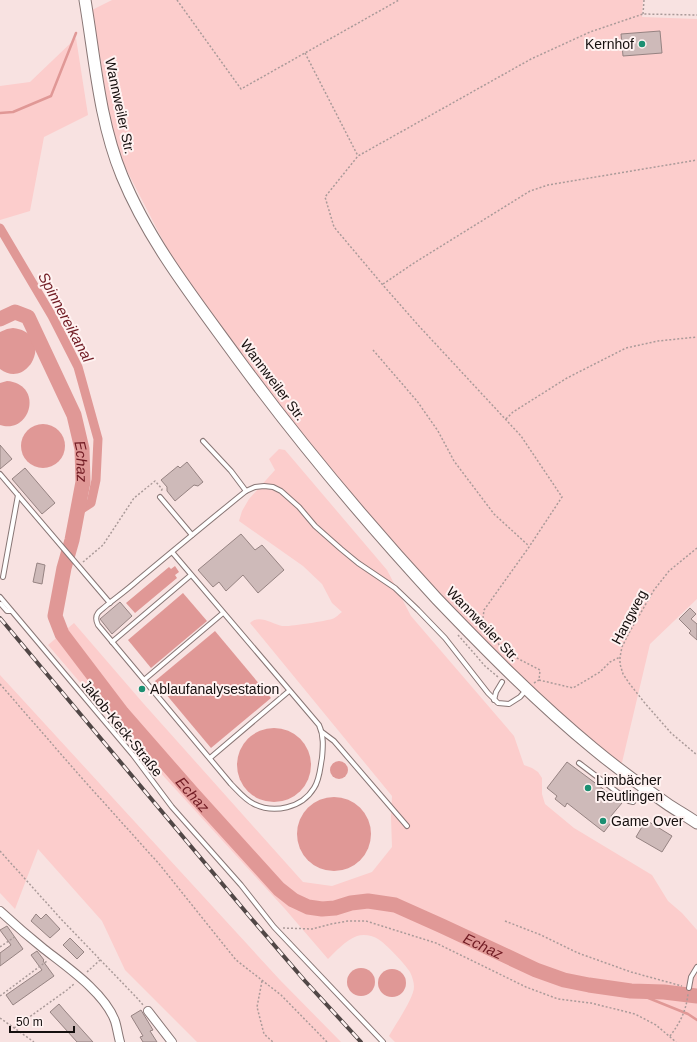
<svg xmlns="http://www.w3.org/2000/svg" width="697" height="1042" font-family="Arial,sans-serif">
<rect width="100%" height="100%" fill="#f8e2e1"/>
<g fill="#fccdcc">
<polygon points="112,0 643,0 642,17 697,19 697,599 650,644 620,771 572,732 364,515 259,381 177,268 123,163 112,133 92,10"/>
<polygon points="76,38 88,115 44,137 30,211 0,220 0,86 30,82"/>
<path d="M279 449 285 450 387 570 411 616 514 736 524 765 532 768 538 772 542 778V794L545 804 574 828 652 875 668 901 682 913 697 930V1042H395L389 1036C395 1025 414 998 414 987 414 982 412 976 410 972 405 964 385 943 378 939 372 935 363 934 357 936 345 941 336 951 328 959L285 909 114 722 48 645 74 623 143 703 303 882 332 886 372 872 392 847 391 817 392 796 250 623C259 614 272 624 282 626 289 627 325 621 332 619 336 618 339 614 342 612L332 603 322 584 303 566 239 521 242 511 249 499 275 470 269 459Z"/>
<polygon points="0,675 280,980 341,1042 197,1042 125,970 102,921 38,849 15,909 0,893"/>
</g>
<g fill="#e09896">
<path d="M13 328C56 333 29 391 0 369V332L7 329Z"/>
<path d="M7 381C44 384 31 435 0 425V383Z"/>
<circle cx="43" cy="446" r="22"/>
<polygon points="175,566 179,572 175,575 177,578 135,613 126,603 169,567 171,569"/>
<polygon points="183,593 207,621 151,668 128,640"/>
<polygon points="215,631 271,698 211,748 155,681"/>
<circle cx="274" cy="765" r="37"/>
<circle cx="339" cy="770" r="9"/>
<circle cx="334" cy="834" r="37"/>
<circle cx="361" cy="982" r="14"/>
<circle cx="392" cy="983" r="14"/>
</g>
<g fill="none" stroke-linecap="round" stroke-linejoin="round">
<g stroke="#e09896" stroke-width="2.5">
<polyline points="0,113 13,112 51,96 76,33"/>
<polyline points="631,991 688,1014 697,1020"/>
</g>
<polyline stroke="#e09896" stroke-width="9" points="0,228 52,316 78,367 98,439 96,480 91,503 77,512"/>
<path stroke="#e09896" stroke-width="15" id="s1" d="M0 319 15 312 28 317 74 415 82 449 83 482 72 540 64 568 55 616 62 634 122 713 192 793 279 889 293 900 308 907 322 909 335 908 351 903 368 901 395 905 442 926 536 970 564 980 589 985 631 991 664 992 697 996"/>
</g>
<g fill="#cebab9" stroke="#968382">
<polygon points="660,31 662,53 623,56 621,34"/>
<polygon points="0,445 12,459 0,469"/>
<polygon points="187,462 203,482 198,486 194,485 175,501 167,491 167,487 161,480 178,466 180,468"/>
<polygon points="25,468 55,503 42,514 12,479"/>
<polygon points="241,534 255,550 262,545 284,570 258,593 243,575 226,591 219,582 213,587 198,570"/>
<polygon points="37,563 45,565 42,584 33,582"/>
<polygon points="120,602 132,616 112,634 100,619"/>
<polygon points="690,608 696,614 691,619 697,624 697,640 689,633 691,631 679,619"/>
<polygon points="567,762 622,803 611,816 614,819 604,832 567,803 565,807 555,799 557,796 547,788"/>
<polygon points="646,820 672,836 662,852 636,837"/>
<polygon points="36,914 41,919 46,914 60,929 50,938 31,921"/>
<polygon points="7,926 23,949 0,966 0,953 11,945 0,930"/>
<polygon points="70,938 84,952 77,959 63,945"/>
<polygon points="37,951 44,960 43,961 54,976 13,1005 6,995 42,970 31,955"/>
<polygon points="59,1004 65,1011 93,1042 77,1042 50,1012"/>
<polygon points="141,1010 153,1030 150,1031 157,1042 143,1042 140,1037 143,1036 131,1016"/>
</g>
<g fill="none" stroke-linecap="round" stroke-linejoin="round">
<defs>
<g id="lane">
<polyline points="203,441 231,471 246,491"/>
<polyline points="0,474 110,603"/>
<polyline points="160,497 192,535"/>
<path d="M172 552 319 725C324 736 323 747 322 758 320 768 320 779 314 788 302 808 274 814 254 804 245 800 238 791 231 784L98 625C96 621 95 617 98 613 100 610 104 608 107 605 117 597 128 589 138 580 174 550 210 520 246 491L255 487 264 486 273 487 281 491 299 507 315 526 341 549 358 563 395 588 418 610 445 638 488 693 498 703 509 704 520 697 526 690"/>
<polyline points="3,577 18,495"/>
<polyline points="0,597 133,755 172,807 241,885 274,927 383,1042"/>
<polyline points="0,604 1,604 7,611 11,611"/>
<polyline points="112,642 191,575"/>
<polyline points="144,680 223,613"/>
<polyline points="494,700 496,692 502,682"/>
<polyline points="322,732 334,741 407,826"/>
<polyline points="210,758 289,691"/>
<polyline points="579,763 629,801 633,802 643,788"/>
<polyline points="689,988 691,977 697,967"/>
</g>
<g id="street">
<path d="M0 911C14 924 29 937 44 949 67 967 105 993 115 1021 117 1027 118 1035 120 1042"/>
<polyline points="148,1011 172,1042"/>
</g>
<path id="secondary" d="M85 0C95 59 99 120 122 176 149 242 196 301 238 359 299 442 367 523 437 599 487 651 538 703 594 749 617 768 641 786 666 803 676 810 687 816 697 823"/>
</defs>
<use href="#lane" stroke="#887675" stroke-width="6"/>
<use href="#street" stroke="#887675" stroke-width="10"/>
<use href="#secondary" stroke="#887675" stroke-width="13"/>
<g stroke="#aa9a99" stroke-width="1.5" stroke-dasharray="2 2" stroke-linecap="butt">
<polyline points="177,0 241,89 399,0"/>
<polyline points="643,14 644,0"/>
<polyline points="305,53 358,156"/>
<polyline points="383,284 414,263 530,191 548,185 697,160"/>
<polyline points="373,350 417,401 438,431 454,461 494,514 529,546"/>
<polyline points="506,419 513,412 567,378 626,348 658,341 697,337"/>
<polyline points="697,548 669,571 654,590 629,633 622,647 620,657 620,664 623,674 629,683 644,702 671,733 697,755"/>
<polyline points="83,562 103,545 134,498 155,481 162,489 161,492"/>
<polyline points="458,635 485,666 498,677"/>
<polyline points="539,680 573,688 600,672 610,662 620,657"/>
<polyline points="534,683 539,680 540,670 507,653 491,636 483,618 484,610 529,547 562,497 521,436 418,325 382,284 334,227 325,197 358,156 531,59 590,32 643,14 697,15"/>
<polyline points="0,684 80,776 160,865 236,960 281,995 327,1042"/>
<polyline points="0,851 61,919 137,998 143,1005"/>
<polyline points="505,921 541,935 578,953 631,972 682,986"/>
<polyline points="283,928 312,929 331,924 348,921 366,921 436,943 526,987 558,999 591,1003 635,1014 656,1025 676,1042"/>
<polyline points="0,947 16,936"/>
<polyline points="87,972 100,960"/>
<polyline points="262,981 257,1007 264,1034 273,1042"/>
<polyline points="0,996 47,961"/>
<polyline points="0,1018 34,1042"/>
<polyline points="14,1028 67,990 74,984"/>
<path d="M670 1036C680 1023 686 1011 688 994"/>
</g>
<use href="#lane" stroke="#fff" stroke-width="4"/>
<use href="#street" stroke="#fff" stroke-width="8"/>
<use href="#secondary" stroke="#fff" stroke-width="11"/>
<defs>
<polyline id="rail" points="0,618 250,917 305,981 361,1042"/>
</defs>
<use href="#rail" stroke="#514746" stroke-width="4"/>
<use href="#rail" stroke="#fff2f1" stroke-width="2.5" stroke-dasharray="8" stroke-linecap="butt"/>
</g>
<g fill="#1b8f72" stroke="#fff2f1" stroke-width="1.5">
<circle cx="642" cy="44" r="4"/>
<circle cx="142" cy="689" r="4"/>
<circle cx="588" cy="788" r="4"/>
<circle cx="603" cy="821" r="4"/>
</g>
<g text-anchor="middle" dominant-baseline="central" stroke-width="4" stroke-linejoin="round" paint-order="stroke">
<g font-size="14" fill="#150f0e" stroke="#fff2f1" text-anchor="start">
<text x="634" y="44" text-anchor="end">Kernhof</text>
<text x="150" y="689">Ablaufanalysestation</text>
<text x="596" y="780">Limbächer<tspan x="596" dy="16">Reutlingen</tspan></text>
<text x="611" y="821">Game Over</text>
</g>
<g font-size="14" fill="#150f0e" stroke="#fff2f1">
<text transform="translate(120 106) rotate(78)">Wannweiler Str.</text>
<text transform="translate(273 380) rotate(53)">Wannweiler Str.</text>
<text transform="translate(629 617) rotate(-62)">Hangweg</text>
<text transform="translate(483 624) rotate(46)">Wannweiler Str.</text>
<text transform="translate(122 728) rotate(51)">Jakob-Keck-Straße</text>
</g>
<g font-size="15" font-style="italic" fill="#701b23" stroke="#fff2f1">
<text transform="translate(66 317) rotate(62)">Spinnereikanal</text>
<text stroke="none"><textPath href="#s1" startOffset="186">Echaz</textPath></text>
<text stroke="none"><textPath href="#s1" startOffset="570">Echaz</textPath></text>
<text stroke="none"><textPath href="#s1" startOffset="918">Echaz</textPath></text>
</g>
</g>
<path d="M10 1026v6h64v-6" fill="none" stroke="#150f0e" stroke-width="2"/>
<text x="16" y="1026" font-size="12" fill="#150f0e" stroke="#fff2f1" stroke-width="3" paint-order="stroke">50 m</text>
</svg>
